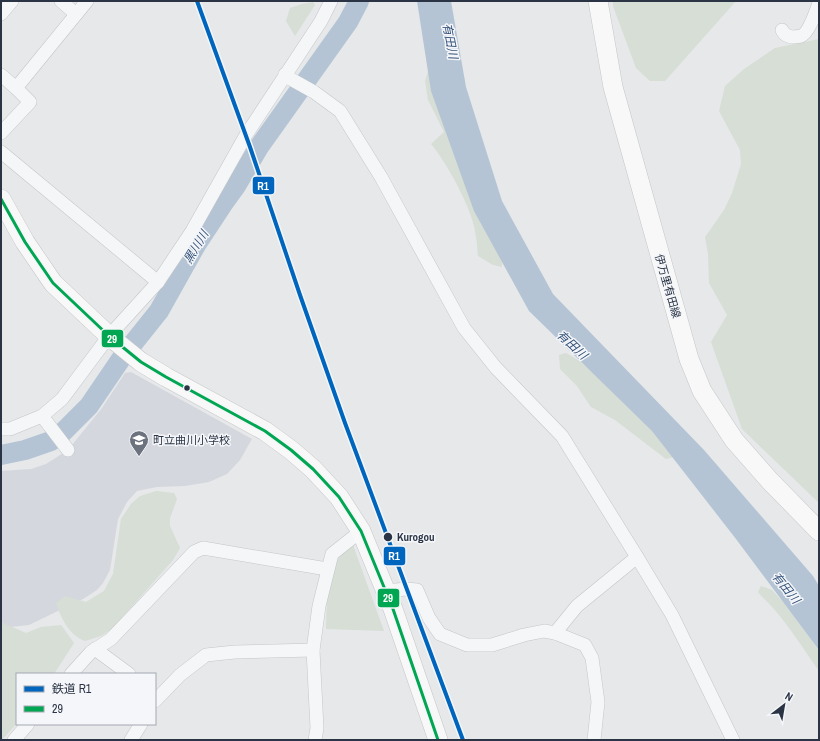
<svg xmlns="http://www.w3.org/2000/svg" width="820" height="741" font-family="'Archivo Narrow','Noto Sans JP',sans-serif">
<rect width="100%" height="100%" fill="#e6e8ea"/>
<polygon fill="#d4d7dd" points="131,372 252,439 240,460 227,474 209,482 185,486 157,487 137,491 127,502 118,519 110,570 103,583 97,590 83,599 29,625 1,628 1,471 31,469 46,464 68,450 102,408 125,373"/>
<g fill="#d6ded6">
<polygon points="613,1 736,1 665,81 650,81 636,68 613,6"/>
<polygon points="313,2 315,5 295,36 286,21 290,8 302,4"/>
<polygon points="819,39 819,503 742,429 711,342 727,315 709,283 708,254 705,237 724,210 732,193 741,164 740,150 719,111 725,86 744,69 775,48"/>
<path d="M432 59 503 252 502 267 493 265 478 256C477 248 477 239 475 231 472 209 446 161 431 144L444 132 428 100 425 81Z"/>
<polygon points="566,353 578,360 629,402 674,457 666,459 615,420 591,407 577,386 560,369 559,355"/>
<path d="M156 491 174 493 177 499 170 518V526L180 548 173 560 113 628 101 636 85 641C69 635 61 618 56 603L65 596 86 602 104 591 113 574 121 519 131 504 140 496Z"/>
<path d="M353 545 384 631 326 629C327 606 326 570 343 553 346 550 350 548 353 545Z"/>
<path d="M761 586 772 590 784 603 811 639 819 651V671C804 650 790 627 773 608 768 602 763 598 758 592Z"/>
<polygon points="1,622 26,633 41,627 61,625 74,643 54,674 17,674 17,723 2,740 1,740"/>
</g>
<polygon fill="#b4c4d5" points="417,1 451,1 466,87 502,201 553,294 704,450 813,576 819,586 819,650 736,539 652,431 529,311 474,211 431,91"/>
<g fill="none" stroke-linecap="round" stroke-linejoin="round">
<polyline stroke="#b4c4d5" stroke-width="20" points="1,455 25,450 51,441 60,435 89,406 123,356 159,311 196,245 223,204 236,186 259,147 348,22 359,1"/>
<defs>
<g id="minor">
<polyline points="61,1 76,14"/>
<polyline points="1,14 12,1"/>
<path d="M782 30C784 35 789 37 795 37 797 36 799 37 801 36 809 33 816 11 819 3"/>
<polyline points="285,74 289,78 314,92 340,111 381,177 464,328 496,368 562,436 637,557 672,615 733,740"/>
<polyline points="1,75 16,88 30,102 1,133"/>
<polyline points="16,88 87,1"/>
<polyline points="1,152 158,282"/>
<polyline points="42,416 68,450"/>
<polyline points="1,429 10,429 42,416 62,399 109,336 158,282 192,231 246,135 321,21 331,1"/>
<polyline points="386,591 406,589 417,590 429,618 440,634 467,645 492,645 524,635 544,631 555,633 577,606 637,557"/>
<polyline points="555,633 585,645 592,658 598,702 594,740"/>
<polyline points="95,649 129,674"/>
<polyline points="313,650 317,728 315,740"/>
<polyline points="71,674 91,652 111,639 194,552 203,548 327,569"/>
<polyline points="155,701 180,675 206,655 235,652 313,650 319,606 332,554 361,531"/>
<polyline points="14,740 28,724"/>
<polyline points="131,740 141,724"/>
</g>
<g id="secondary">
<polyline points="598,1 613,87 689,359 702,391 734,440 770,481 819,531"/>
<polyline points="1,199 25,242 53,283 109,336 141,362 166,377 265,431 291,450 313,469 339,497 361,531 393,609 438,740"/>
</g>
</defs>
<use href="#minor" stroke="#c4c6c8" stroke-width="14"/>
<use href="#secondary" stroke="#c4c6c8" stroke-width="20"/>
<use href="#minor" stroke="#f5f6f7" stroke-width="13"/>
<use href="#secondary" stroke="#f8f8f8" stroke-width="19"/>
<defs>
<polyline id="bus-1" points="1,199 25,242 53,283 109,336 141,362 166,377 265,431 291,450 313,469 339,497 361,531 393,609 438,740"/>
</defs>
<use href="#bus-1" stroke="#f4f6f9" stroke-width="6"/>
<use href="#bus-1" stroke="#00a651" stroke-width="3"/>
<defs>
<polyline id="rail-1" points="197,1 250,147 300,295 345,423 463,740"/>
</defs>
<use href="#rail-1" stroke="#f4f6f9" stroke-width="7"/>
<use href="#rail-1" stroke="#0065bd" stroke-width="4"/>
</g>
<defs>
<symbol id="school-pin" viewBox="-11 -11 22 30"><path d="M0 17L-7.5 6A9.5 9.5 0 1 1 7.5 6Z" fill="#6c737f" stroke="#f4f6f9"/><path d="M0-5L7-2L0 1L-7-2ZM-4 1L0 2.5L4 1V4Q0 6-4 4Z" fill="#fff"/></symbol>
</defs>
<g fill-rule="evenodd">
<use href="#school-pin" x="128" y="429" width="22" height="30"/>
</g>
<g fill="#2b3445" stroke="#f4f6f9" stroke-width="1.5">
<circle cx="187" cy="388" r="3.5"/>
<circle cx="388" cy="537" r="5"/>
</g>
<g text-anchor="middle" dominant-baseline="central" stroke-width="3" stroke-linejoin="round" paint-order="stroke">
<g font-size="11" fill="#2b3445" stroke="#f4f6f9">
<text transform="translate(668 286) rotate(74)">伊万里有田線</text>
</g>
<g font-size="11" fill="#2b3445" stroke="#f4f6f9" text-anchor="start">
<text x="153" y="440">町立曲川小学校</text>
</g>
<g font-size="11" font-weight="bold" fill="#2b3445" stroke="#f4f6f9" text-anchor="start">
<text x="397" y="537">Kurogou</text>
</g>
<g font-size="12" font-style="italic" fill="#34527a" stroke="#f4f6f9">
<text transform="translate(450 41) rotate(79)">有田川</text>
<text transform="translate(196 247) rotate(-59)">黒川川</text>
<text transform="translate(572 345) rotate(43)">有田川</text>
<text transform="translate(786 588) rotate(51)">有田川</text>
</g>
</g>
<g stroke="#f4f6f9" stroke-width="1.5">
<rect x="252" y="176" width="23" height="19" rx="4" fill="#0065bd"/>
<rect x="101" y="329" width="23" height="19" rx="4" fill="#00a651"/>
<rect x="383" y="546" width="23" height="20" rx="4" fill="#0065bd"/>
<rect x="377" y="588" width="23" height="20" rx="4" fill="#00a651"/>
</g>
<g font-size="11" text-anchor="middle" font-weight="bold" fill="#fff">
<text x="263" y="190">R1</text>
<text x="112" y="343">29</text>
<text x="394" y="560">R1</text>
<text x="388" y="602">29</text>
</g>
<rect width="820" height="741" fill="none" stroke="#2b3445" stroke-width="4"/>
<rect x="16" y="673" width="140" height="52" fill="#f4f6f9" stroke="#a4a8b1"/>
<rect x="24" y="686" width="20" height="6" fill="#0065bd" stroke="#a4a8b1"/>
<text x="52" y="693" font-size="12" fill="#2b3445">鉄道 R1</text>
<rect x="24" y="706" width="20" height="6" fill="#00a651" stroke="#a4a8b1"/>
<text x="52" y="713" font-size="12" fill="#2b3445">29</text>
<g transform="translate(784 705) rotate(31)" stroke="#f4f6f9" stroke-width="3" paint-order="stroke">
<path d="M0-3L7 15L0 10L-7 15Z" fill="#2b3445"/>
<text y="-6" font-size="11" font-weight="bold" text-anchor="middle" fill="#2b3445">N</text>
</g>
</svg>
